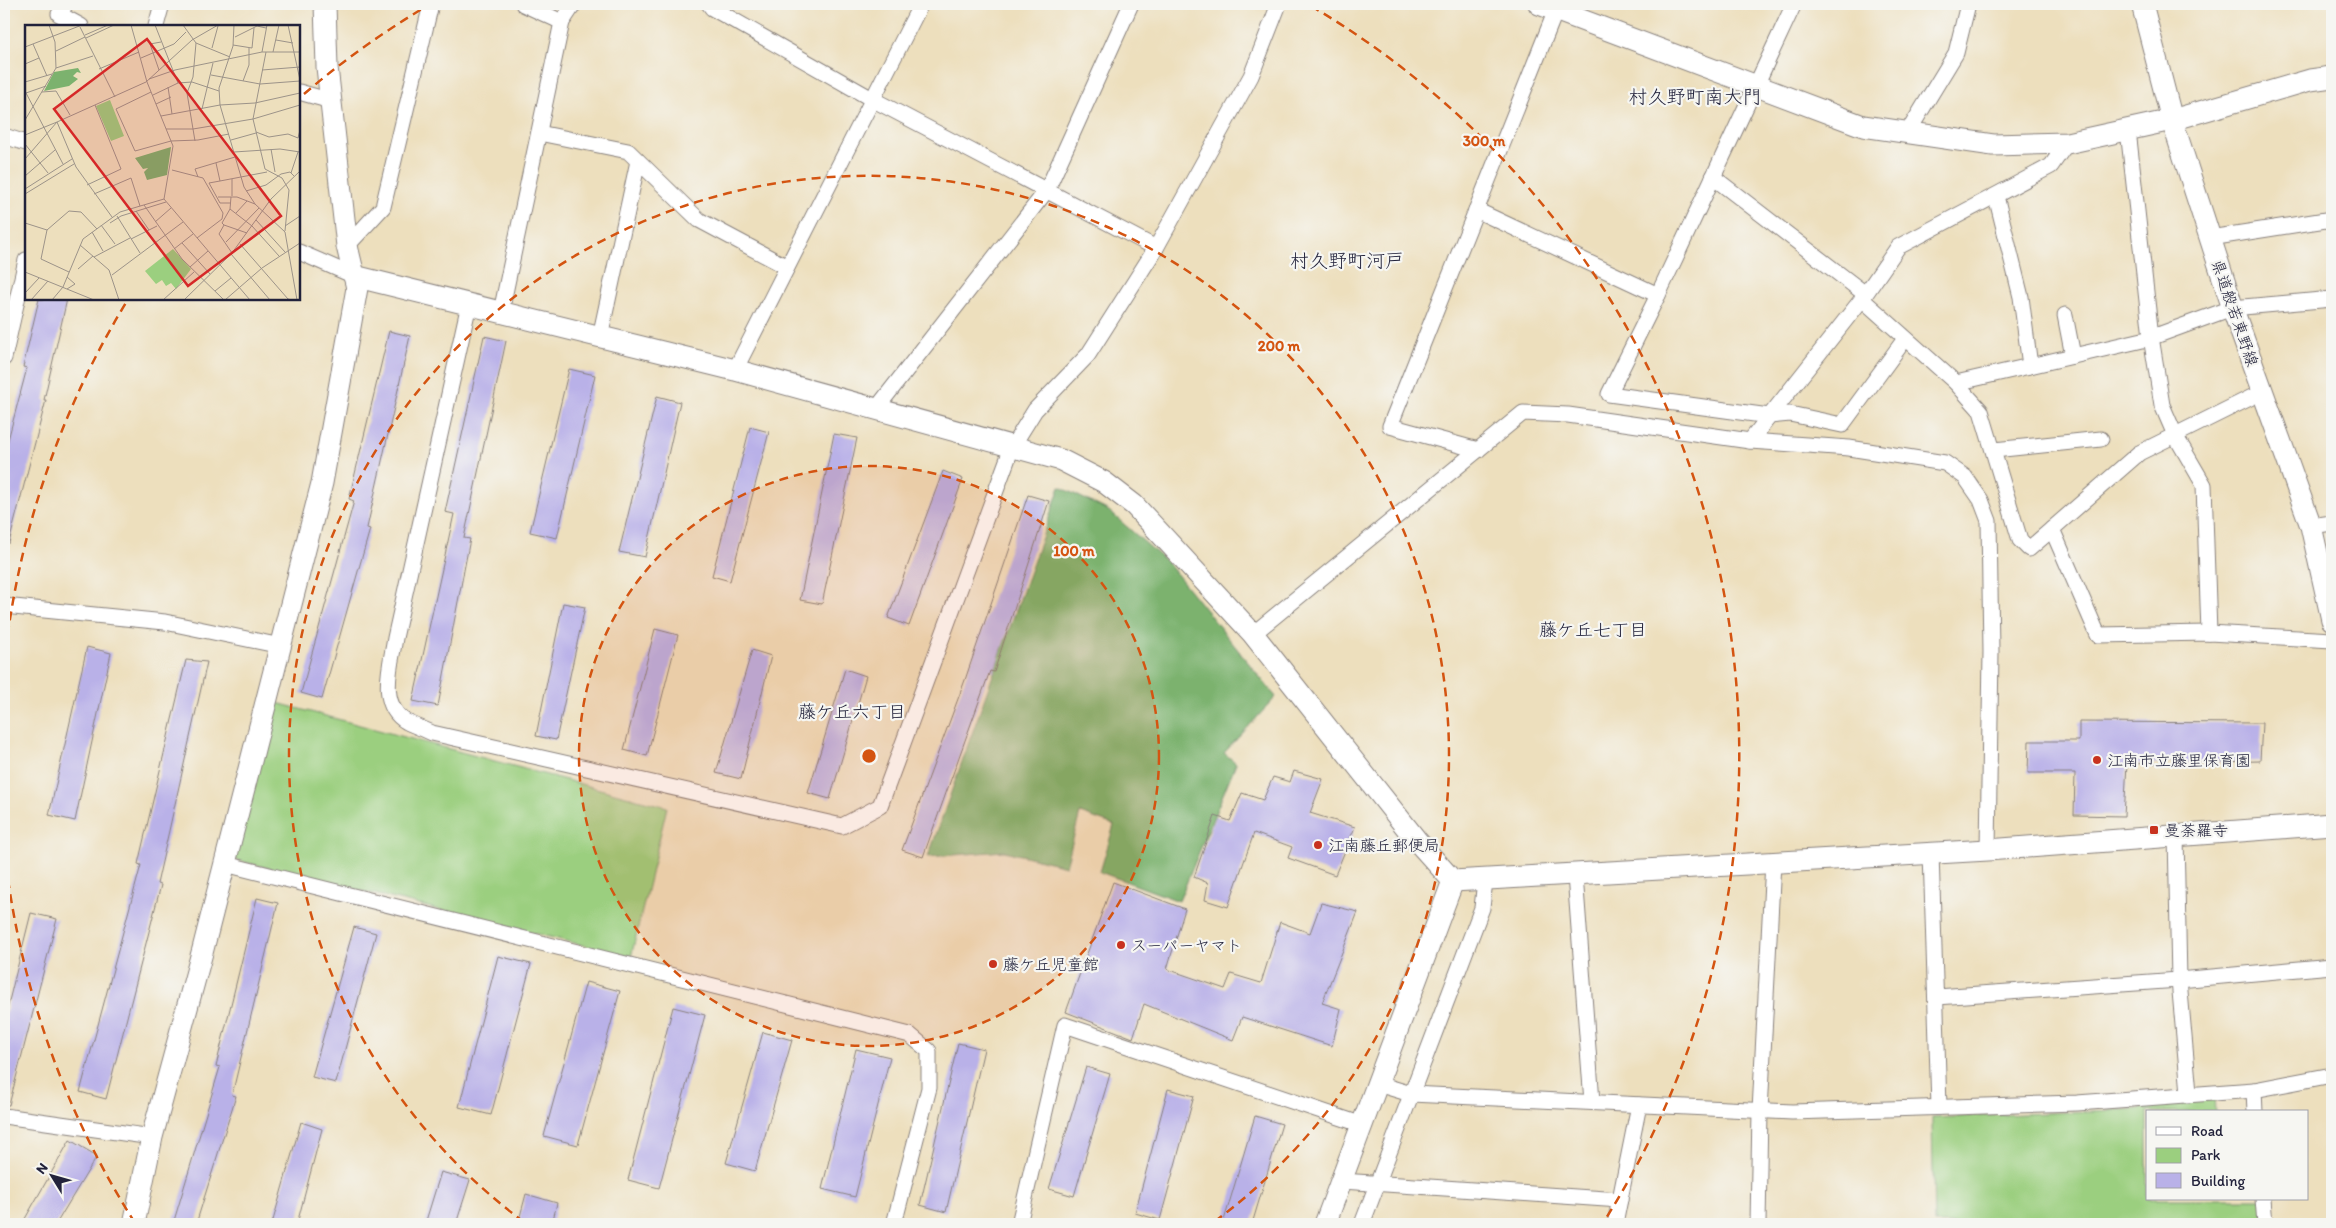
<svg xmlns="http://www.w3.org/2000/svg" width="2336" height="1228" font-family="Itim,'Klee One',sans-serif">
<rect width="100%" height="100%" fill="#f6f6f2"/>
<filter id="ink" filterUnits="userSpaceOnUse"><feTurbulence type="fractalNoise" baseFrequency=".02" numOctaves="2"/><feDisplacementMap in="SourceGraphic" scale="10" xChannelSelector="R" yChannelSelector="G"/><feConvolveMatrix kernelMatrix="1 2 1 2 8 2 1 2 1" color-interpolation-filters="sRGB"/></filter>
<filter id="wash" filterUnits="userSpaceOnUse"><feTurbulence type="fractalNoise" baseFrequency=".0096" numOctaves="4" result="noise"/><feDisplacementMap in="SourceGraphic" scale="20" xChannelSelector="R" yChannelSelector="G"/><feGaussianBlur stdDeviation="1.12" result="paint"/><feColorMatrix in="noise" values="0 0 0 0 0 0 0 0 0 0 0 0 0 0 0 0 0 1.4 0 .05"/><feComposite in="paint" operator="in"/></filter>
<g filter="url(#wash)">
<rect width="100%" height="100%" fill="#eddfbd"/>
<g fill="#9bcf7f" stroke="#5e785d">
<polygon points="277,703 667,807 631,957 232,859"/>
<polygon points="2214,1096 2215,1112 2147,1112 2147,1199 2264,1199 2268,1224 1934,1224 1932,1118 2138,1109"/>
</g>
<polygon fill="#7cb26e" stroke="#4f6a54" points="1060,487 1109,511 1167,562 1276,697 1224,753 1236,763 1179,901 1100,872 1114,825 1080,813 1066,866 1004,851 928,857"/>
<g id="blocks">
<g fill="#b9b1e8">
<polygon points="39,299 67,299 44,400 46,400 9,543 4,543 4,455 27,368 23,367"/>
<polygon points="389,331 410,336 367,528 370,529 322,699 301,693 354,501 349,499"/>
<polygon points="484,336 506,341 464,538 470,539 438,706 413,701 454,514 445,512"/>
<polygon points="569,369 595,375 557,538 530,532"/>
<polygon points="657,396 680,402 645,557 619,552"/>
<polygon points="750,427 769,432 730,581 712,576"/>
<polygon points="834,434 857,438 822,604 800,600"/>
<polygon points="943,471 963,479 909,626 888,618"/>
<polygon points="1028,495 1049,501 994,672 990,671 923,857 902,850 965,680"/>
<polygon points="563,603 585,607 556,740 536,736"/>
<polygon points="655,629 678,635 647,756 624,750"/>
<polygon points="87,647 111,653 75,821 49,815"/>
<polygon points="752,650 771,656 741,779 716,773"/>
<polygon points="186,660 207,662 157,884 161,885 106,1099 80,1092 141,865 138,864"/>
<polygon points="845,669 866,676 830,799 808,793"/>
<polygon points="2079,722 2262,723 2260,761 2127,764 2124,816 2074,815 2075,773 2028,773 2029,741 2079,741"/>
<polygon points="1294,771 1323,779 1310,813 1355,827 1335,875 1288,858 1292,847 1254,833 1228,907 1205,900 1208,883 1194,877 1215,816 1230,821 1242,793 1263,800 1273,777 1290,782"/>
<polygon points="1113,882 1185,909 1167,969 1225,989 1231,974 1261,983 1280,922 1310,933 1321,903 1358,912 1322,1003 1341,1009 1332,1046 1242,1017 1233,1040 1144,1004 1133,1038 1066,1012"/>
<polygon points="257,898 278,903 232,1095 236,1096 196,1224 173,1224 220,1067 216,1066"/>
<polygon points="31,913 57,919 9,1105 4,1105 4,1021"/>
<polygon points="354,927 376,933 336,1083 312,1077"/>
<polygon points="498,956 531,964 491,1115 459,1107"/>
<polygon points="586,982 620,991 578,1145 544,1136"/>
<polygon points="673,1007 705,1015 659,1188 628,1180"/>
<polygon points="763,1032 792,1040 755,1171 726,1163"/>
<polygon points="958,1043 984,1049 946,1212 920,1205"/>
<polygon points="856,1049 890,1057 855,1197 822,1189"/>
<polygon points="1086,1067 1110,1074 1074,1196 1049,1189"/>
<polygon points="1168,1089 1194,1096 1160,1220 1135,1213"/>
<polygon points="1255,1116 1282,1124 1252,1224 1223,1224"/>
<polygon points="301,1122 322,1129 297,1224 272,1224"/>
<polygon points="70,1140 97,1156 56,1224 22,1224"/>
<polygon points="441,1172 470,1180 456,1224 425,1224"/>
<polygon points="526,1194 557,1203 552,1224 518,1224"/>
</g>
</g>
</g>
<g filter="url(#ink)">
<use href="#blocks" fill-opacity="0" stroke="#88807c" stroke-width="1"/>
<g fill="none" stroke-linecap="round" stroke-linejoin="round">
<defs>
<g id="street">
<polyline points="66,4 59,14 81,26"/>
<polyline points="523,4 562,22"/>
<polyline points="709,4 712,8 872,99 1156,248"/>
<polyline points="156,26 162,4"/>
<polyline points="299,92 331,101"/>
<polyline points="2128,130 2151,337 2162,405 2175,435 2204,485 2209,633"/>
<polyline points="1908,132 1956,53 1968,4"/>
<polyline points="539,133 628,151 699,220 787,267"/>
<polyline points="4,136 26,143"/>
<polyline points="1713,177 1860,290"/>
<polyline points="1996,196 2021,297 2030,366"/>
<polyline points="1476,210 1658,295 1794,4"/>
<polyline points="2210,238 2332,219"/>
<polyline points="347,246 383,207 431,4"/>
<polyline points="299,252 354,276"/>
<polyline points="1658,295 1609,394 1769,416 1790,414 1842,425 1902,343"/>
<polyline points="1862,299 1956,383 2147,339 2232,308 2332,299"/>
<path d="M469 304 395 638C391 665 377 705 407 722 415 726 424 729 432 733L842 826 880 806 1012 447 1035 410 1088 355 1156 248 1251 76 1279 4"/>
<polyline points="501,312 562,22 574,4"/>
<polyline points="2065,315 2073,356"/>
<polyline points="600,337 638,161"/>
<polyline points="4,358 26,260"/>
<polyline points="735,370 921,4"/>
<polyline points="1956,383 1981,411 2020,540 2029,549 2052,529"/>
<polyline points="2262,392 2139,453 2052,529 2098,635 2209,633 2332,640"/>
<polyline points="876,409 1047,190 1131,4"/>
<polyline points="1750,441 1862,299 1898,247 2051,166 2067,143"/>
<polyline points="1478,450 1390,426 1556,10"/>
<polyline points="1994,450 2101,439"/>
<polyline points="2311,526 2332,523"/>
<polyline points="4,606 165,622 281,646"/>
<polyline points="1253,634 1523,413 1568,415 1750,441 1849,448 1945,463 1965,477 1981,500 1989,521 1991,652 1988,850"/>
<polyline points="2176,835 2179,980 2189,1093"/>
<polyline points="1931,853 1939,1107"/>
<polyline points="225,864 910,1035 929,1051 929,1088 894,1224"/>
<polyline points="1575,875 1592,1102"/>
<polyline points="1937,997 2179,980 2332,966"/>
<polyline points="1378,1084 1411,1094 1792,1112 2077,1103 2254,1090 2332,1075"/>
<polyline points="2254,1090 2255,1112"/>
<polyline points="4,1116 152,1137"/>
<polyline points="1342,1181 1620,1200"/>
<polyline points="2263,1199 2265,1224"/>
<polyline points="1019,1224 1065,1025 1363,1125"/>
<polyline points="1362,1224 1482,908 1485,880"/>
<polyline points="1615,1224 1639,1105"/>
<polyline points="1758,1224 1760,1111 1773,862"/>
</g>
<g id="secondary">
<polyline points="1539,4 1863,126 1993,145 2067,143 2172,120 2310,80 2332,77"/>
<polyline points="2142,4 2172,120 2236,318 2311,526 2332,620"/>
<polyline points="354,276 735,370 1061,460 1104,482 1134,505 1253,634 1417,841 1453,881"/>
<polyline points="1453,881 1988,850 2332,824"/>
<polyline points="134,1224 152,1137 203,949 322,483 357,288 347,246 327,67 325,4"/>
<polyline points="1325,1224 1453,881"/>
</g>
</defs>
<use href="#street" stroke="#88807c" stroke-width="17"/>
<use href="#secondary" stroke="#88807c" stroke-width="23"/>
<use href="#street" stroke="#fff" stroke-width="15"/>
<use href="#secondary" stroke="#fff" stroke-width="21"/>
</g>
</g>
<circle cx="869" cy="756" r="290" fill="#d45411" fill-opacity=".12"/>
<g fill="none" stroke="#d45411" stroke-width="2.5" stroke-dasharray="9 6">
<circle cx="869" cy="756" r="290"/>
<path d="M524 1222A580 580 0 1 1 1214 1222"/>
<path d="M135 1223A870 870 0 0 1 4 847M4 665A870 870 0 0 1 127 301M304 94A870 870 0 0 1 427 6M1311 6A870 870 0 0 1 1603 1223"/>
</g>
<g fill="#c8321e" stroke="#f6f6f2" stroke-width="2">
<circle cx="2097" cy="760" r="5"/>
<rect x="2149" y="825" width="10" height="10" rx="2.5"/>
<circle cx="1318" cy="845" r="5"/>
<circle cx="1121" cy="945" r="5"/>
<circle cx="993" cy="964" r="5"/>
</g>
<g text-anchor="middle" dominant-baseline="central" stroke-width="4.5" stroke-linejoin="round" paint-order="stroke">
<g font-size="16" fill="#22223b" stroke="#f6f6f2">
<text transform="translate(2235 313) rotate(71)">県道般若東野線</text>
</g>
<g font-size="16" fill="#22223b" stroke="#f6f6f2" text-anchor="start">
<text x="2107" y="760">江南市立藤里保育園</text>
<text x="2164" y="830">曼荼羅寺</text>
<text x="1328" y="845">江南藤丘郵便局</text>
<text x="1131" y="945">スーパーヤマト</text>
<text x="1003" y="964">藤ケ丘児童館</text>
</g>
<g font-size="18" fill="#22223b" stroke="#f6f6f2">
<text x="1593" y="630">藤ケ丘七丁目</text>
<text x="852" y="712">藤ケ丘六丁目</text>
</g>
<g font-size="19" fill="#22223b" stroke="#f6f6f2">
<text x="1695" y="96">村久野町南大門</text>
<text x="1347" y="260">村久野町河戸</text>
</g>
</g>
<g transform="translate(25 25)">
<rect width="275" height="275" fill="#eddfbd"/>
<path d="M85 75 99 111 86 116 71 81ZM148 224 166 244 151 264 146 258 141 261 137 255 131 259 120 246Z" fill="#9bcf7f"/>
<path d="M53 43 56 48 52 47 48 51 53 54 44 61 19 66 29 47ZM146 122 142 150 122 155 119 147 123 143 118 144 110 133Z" fill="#7cb26e"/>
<path fill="none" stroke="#9c9389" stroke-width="1" d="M106 0 122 57 148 121 139 174M130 0 153 58M158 0 171 18 205 32M209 0 208 21 194 63 195 80 219 162 230 179 260 207 272 275M263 0 275 55M55 2 90 72M60 10 83 0M210 12 232 1 241 3M61 13 89 0M251 15 268 18M8 19 22 51M208 20 227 23 229 3M0 22 57 0M187 23 193 1M31 26 60 12M237 27 242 0M241 27 228 94 240 144 257 153 264 165 260 206M248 27 254 0M116 33 149 19 161 7M0 39 14 33M31 43 68 31M74 44 114 27M134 45 125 19 136 17M237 45 275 42M186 50 235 59 275 56M124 54 150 45 237 27H275M218 56 224 40V23M0 57 27 49M143 62 147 89M0 66 38 139M17 67 31 66 45 90M126 67 91 84 110 126 146 116 173 115 204 109M1 68 21 61M128 70 153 58 167 57 194 66M131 79 146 72M177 84 188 38M136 91 195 80 230 78 275 68M0 95 31 43 30 17 24 0M141 104H168L228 94 275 80M231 107 244 112 263 109 273 113 275 105M0 110 32 97 51 142 87 192M206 115 231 108M170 116 162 68 168 52 171 18M0 119 23 148M246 124 250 147M209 127 255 124 275 127M0 134 32 97 121 57 167 15 193 0M191 138 195 156 242 147M147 145 178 153 198 188 197 194 172 213M266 148 273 127M0 151 30 125M173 152 170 144 210 132M195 156 184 158 195 178H205M62 160 96 144 70 80M0 164 47 134M221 166 241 160 256 149 265 147 269 151M0 169 49 139M69 169 106 153 115 181M207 171V154M193 172H212L230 179M206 172 205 184 227 201 254 231M139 174 225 275M119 180 157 234 199 275M111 186 124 205M211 188 222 176M92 191 115 228M231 195 260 227M130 197 146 183M0 198 22 205M85 198 96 191 141 177M76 200 90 219M199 200 197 198 205 184M260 201 275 191M67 207 78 226M106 214 132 201M201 217 234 183M157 218 185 249M215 219 263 274 267 275M55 220 84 245 94 275M149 224 168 209M207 228 194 209 199 200 222 208M206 229 245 275M69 232 105 213M165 242 183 226M53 244 68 231M0 247 69 275M44 247 16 234 22 205 44 186 56 187 72 204M87 250 158 197M42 252 50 259 42 264M190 266 206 253M0 268 14 253M6 275 23 256M27 275 38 262 58 214 95 187 139 174M138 275 169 247M159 275 207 228 246 174 275 146M200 275 237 243 275 218"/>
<path fill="#d62828" fill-opacity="0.15" stroke="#d62828" stroke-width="2.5" d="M122 14 256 191 163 261 29 84Z"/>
<rect width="275" height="275" fill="none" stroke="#22223b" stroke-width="2.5"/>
</g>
<circle cx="869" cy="756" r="8" fill="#d45411" stroke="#f6f6f2" stroke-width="2.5"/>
<g font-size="15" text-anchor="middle" font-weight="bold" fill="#d45411" stroke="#f6f6f2" stroke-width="4.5" stroke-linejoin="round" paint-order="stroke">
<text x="1484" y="146">300 m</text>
<text x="1279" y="351">200 m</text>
<text x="1074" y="556">100 m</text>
</g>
<rect width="2336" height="1228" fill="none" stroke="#f6f6f2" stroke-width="20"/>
<rect x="2146" y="1110" width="162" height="90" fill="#f6f6f2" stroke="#a1a1a9"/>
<rect x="2156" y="1127" width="25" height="8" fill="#ffffff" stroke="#a1a1a9"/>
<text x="2191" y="1136" font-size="15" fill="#22223b">Road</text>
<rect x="2156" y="1148" width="25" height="15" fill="#9bcf7f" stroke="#a1a1a9"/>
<text x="2191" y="1160" font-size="15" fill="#22223b">Park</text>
<rect x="2156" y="1173" width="25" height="15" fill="#b9b1e8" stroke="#a1a1a9"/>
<text x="2191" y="1186" font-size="15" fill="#22223b">Building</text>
<g transform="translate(52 1176) rotate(307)" stroke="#f6f6f2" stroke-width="4" paint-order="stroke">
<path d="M0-4L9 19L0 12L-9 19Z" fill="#22223b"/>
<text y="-8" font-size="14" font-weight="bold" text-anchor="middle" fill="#22223b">N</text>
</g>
</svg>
